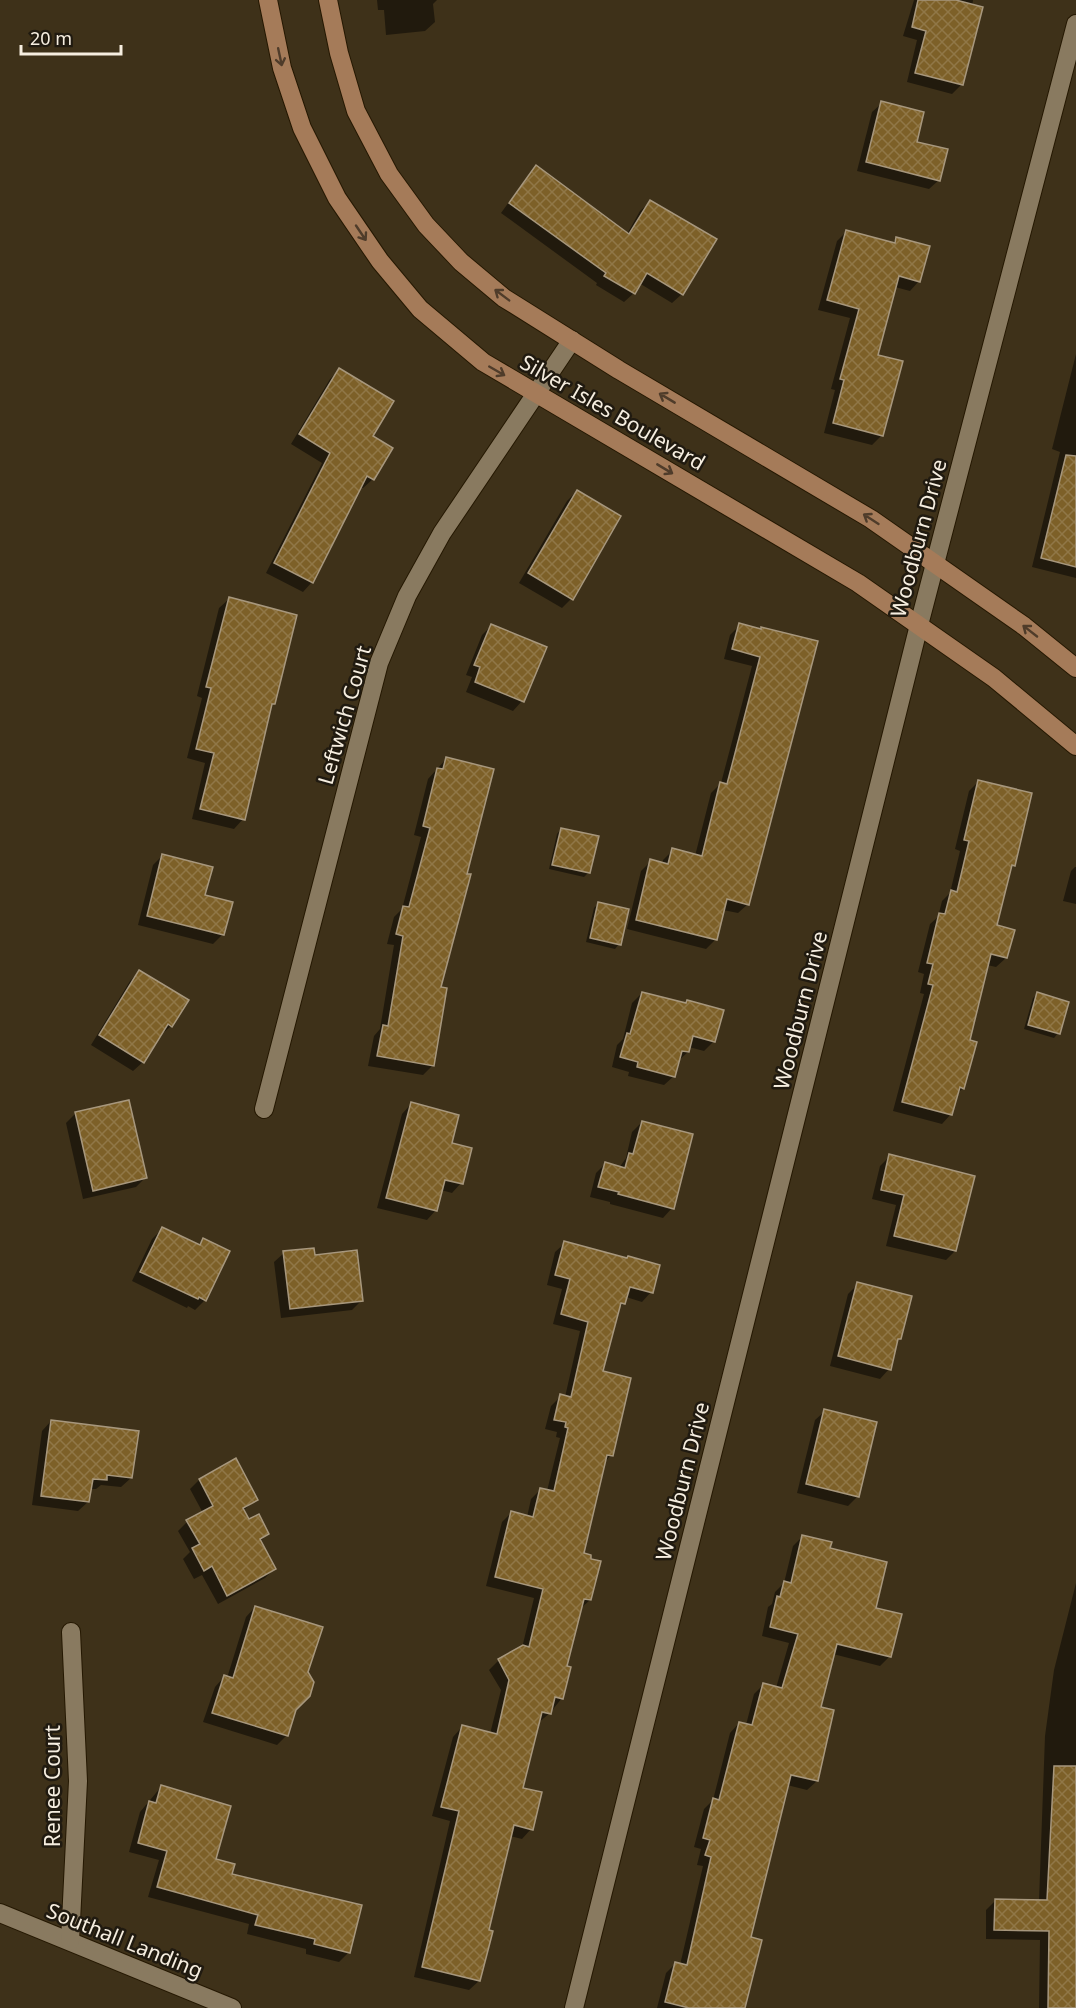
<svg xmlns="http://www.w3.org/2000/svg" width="1076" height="2008" font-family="'Noto Sans',sans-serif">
<defs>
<pattern id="building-cross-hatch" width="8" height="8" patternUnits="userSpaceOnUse" patternTransform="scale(1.5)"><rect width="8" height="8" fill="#7d6028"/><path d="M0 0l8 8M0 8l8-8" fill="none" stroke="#907747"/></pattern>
</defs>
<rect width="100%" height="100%" fill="#3e3119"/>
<g fill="#0007">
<polygon points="377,0 437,0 433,4 435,22 425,31 386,35 384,10 378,10"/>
<polygon points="914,0 973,0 962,84 952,94 907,82 917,40 903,36"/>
<polygon points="882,103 915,143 939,180 929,189 857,171 872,112"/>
<polygon points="536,167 627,234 640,211 650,202 682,294 672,303 639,283 634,293 624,302 596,285 597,283 501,213 527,177"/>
<polygon points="846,232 892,244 896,239 919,281 910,291 895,287 876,356 901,362 881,436 872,445 824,433 835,390 831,389 850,318 818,310 837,241"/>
<polygon points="1076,354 1076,578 1032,567 1060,452 1052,449"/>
<polygon points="339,370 371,436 373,479 363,488 360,487 312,582 303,592 266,573 322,463 291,444 330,379"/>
<polygon points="577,491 571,599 562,608 519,583 567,501"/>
<polygon points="229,599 273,704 269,708 243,819 234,829 192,819 205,763 187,758 202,698 197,696 219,608"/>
<polygon points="740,625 816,643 748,904 738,913 723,910 715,940 706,949 627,929 641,871 651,861 662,864 663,860 673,850 695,856 711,793 721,783 752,666 724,659 730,635"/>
<polygon points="491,626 522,701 513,711 466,692 472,677 466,675 482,635"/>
<polygon points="447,758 465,875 439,989 433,1065 423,1075 368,1066 374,1036 380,1029 394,945 387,944 394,917 402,909 421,837 414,835 428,779"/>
<polygon points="978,782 1014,865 1010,869 995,926 1006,958 996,967 987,965 968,1041 963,1088 957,1094 951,1114 942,1124 893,1111 924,994 920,993 924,974 918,972 930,924 938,917 942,901 950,893 960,851 955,849 969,791"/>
<polygon points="561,829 589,872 584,877 549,869 557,834"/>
<polygon points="163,855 203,896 223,934 213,944 138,925 153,865"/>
<polygon points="1075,867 1076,867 1076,904 1063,901 1071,871"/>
<polygon points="599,903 619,944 615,949 586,942 594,908"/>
<polygon points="140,971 171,1026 161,1035 160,1034 143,1062 133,1071 91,1045 130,981"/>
<polygon points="642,993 714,1041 704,1051 689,1047 688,1052 677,1062 674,1076 664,1085 628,1076 629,1072 612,1067 617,1045 623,1039 632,1003"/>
<polygon points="1038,994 1058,1033 1054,1038 1024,1029 1033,998"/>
<polygon points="411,1104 450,1144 461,1183 452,1193 441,1190 436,1210 427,1220 377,1208 402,1114"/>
<polygon points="76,1113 145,1178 136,1187 83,1199 66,1123"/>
<polygon points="642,1122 672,1208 663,1218 610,1204 610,1202 590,1197 596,1173 605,1164 619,1168 626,1158 632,1132"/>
<polygon points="890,1156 955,1251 946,1260 886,1246 896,1205 872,1199 880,1166"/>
<polygon points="162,1229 197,1246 203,1240 205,1300 195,1310 188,1306 187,1308 132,1281 152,1239"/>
<polygon points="565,1243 651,1292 642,1302 626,1297 624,1303 618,1309 601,1372 611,1455 604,1463 582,1554 590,1600 580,1609 565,1667 562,1698 550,1713 538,1723 521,1789 531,1829 522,1839 510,1836 487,1931 491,1932 479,1981 469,1990 414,1977 450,1821 432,1816 453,1737 462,1727 490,1734 501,1690 489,1670 499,1660 522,1648 534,1598 486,1586 502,1522 511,1513 527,1517 531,1499 541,1489 547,1491 560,1438 556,1437 557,1432 545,1429 551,1406 561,1396 565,1397 580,1331 553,1324 562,1289 547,1285 555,1252"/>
<polygon points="284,1253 314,1257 362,1300 352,1310 281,1318 274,1262"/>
<polygon points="858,1284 900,1338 896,1342 889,1369 880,1379 830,1366 848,1294"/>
<polygon points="825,1411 858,1496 848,1506 797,1493 815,1420"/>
<polygon points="51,1421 131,1478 121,1487 101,1485 96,1489 90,1489 88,1502 78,1511 32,1505 42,1431"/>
<polygon points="199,1480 256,1499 243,1511 248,1521 268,1534 259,1542 274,1569 265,1578 218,1604 202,1575 194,1579 183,1559 190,1552 178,1531 187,1522 203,1513 190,1489"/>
<polygon points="803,1536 828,1549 874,1609 890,1656 880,1666 833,1654 819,1708 817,1781 807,1790 787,1785 749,1939 744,2008 657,2008 666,1973 675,1964 680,1965 703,1866 697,1865 701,1849 694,1847 704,1809 713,1800 730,1733 739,1723 746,1725 754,1694 763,1685 776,1688 789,1643 762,1636 768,1607 772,1604 775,1592 784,1583 793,1546"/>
<polygon points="1076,1583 1076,2008 1039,2008 1040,1940 986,1939 986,1910 996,1900 1039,1901 1045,1736 1054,1670"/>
<polygon points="255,1607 295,1709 287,1735 277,1745 203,1722 215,1687 224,1677 227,1678 246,1617"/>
<polygon points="161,1787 215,1860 230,1875 349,1952 339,1962 306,1954 306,1949 247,1934 249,1924 148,1897 159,1860 129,1852 140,1812"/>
</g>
<g fill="url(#building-cross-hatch)" stroke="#a7977d" stroke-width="1.5">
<polygon points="918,0 956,0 983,7 963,85 915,73 926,31 912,27"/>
<polygon points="881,101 924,112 917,142 948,149 940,181 866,162"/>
<polygon points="536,165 629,234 650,200 717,239 683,295 647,273 635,294 604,276 606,273 509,203"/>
<polygon points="846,230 895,243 896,237 930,246 920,282 899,276 878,355 903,361 883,436 833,423 844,380 840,379 859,309 827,300"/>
<polygon points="339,368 394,401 373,436 393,448 374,480 367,476 313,583 274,563 330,453 299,434"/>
<polygon points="1066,455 1076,456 1076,567 1041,558"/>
<polygon points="577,490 621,516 573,600 528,573"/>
<polygon points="229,597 297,615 275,704 272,704 245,820 200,809 214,753 196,749 211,688 206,687"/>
<polygon points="739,623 761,629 761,627 818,641 749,905 727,899 717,940 636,920 650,859 668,864 672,848 702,856 720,782 727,784 760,657 732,649"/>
<polygon points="491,624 547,647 524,702 475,682 480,667 474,665"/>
<polygon points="446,757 494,769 467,874 471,874 441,987 447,988 434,1066 377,1056 383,1025 388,1026 403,936 396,934 403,906 409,907 430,828 423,826 437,768 443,769"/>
<polygon points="978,780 1032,793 1015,866 1012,865 997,925 1015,930 1007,958 991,954 970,1040 977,1042 964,1089 960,1087 952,1115 902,1102 933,985 928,984 933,964 927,963 939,913 945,914 951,890 957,892 969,841 964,840"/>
<polygon points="561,828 599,836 590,873 552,865"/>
<polygon points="162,854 213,867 205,895 233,902 224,935 147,916"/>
<polygon points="598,902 629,909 621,945 590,938"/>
<polygon points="139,970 189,1000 172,1027 168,1024 144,1063 99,1035"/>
<polygon points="642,992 686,1003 687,1000 724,1010 715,1042 693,1036 689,1052 682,1051 675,1077 637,1067 638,1062 620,1057 627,1033 630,1034"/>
<polygon points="1037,992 1069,1002 1060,1034 1028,1025"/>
<polygon points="129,1100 147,1178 93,1191 75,1112"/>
<polygon points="411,1102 459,1115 452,1143 472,1148 463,1184 445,1180 437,1211 386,1198"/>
<polygon points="642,1121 693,1134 674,1209 618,1194 619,1192 598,1187 605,1162 625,1168 629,1153 633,1154"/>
<polygon points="889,1154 975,1176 956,1251 894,1236 904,1195 881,1190"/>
<polygon points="162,1227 200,1245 203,1238 230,1251 206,1301 199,1297 198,1299 140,1272"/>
<polygon points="564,1241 627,1258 628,1256 660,1265 653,1293 630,1287 625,1304 621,1303 603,1371 631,1378 613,1456 607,1455 584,1553 591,1555 591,1559 601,1561 591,1600 584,1599 567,1666 571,1667 563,1699 555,1697 551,1714 542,1712 523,1788 542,1792 533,1830 514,1825 489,1930 493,1931 480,1981 422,1967 459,1811 441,1807 462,1725 497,1734 509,1680 498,1659 523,1645 529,1647 543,1589 495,1577 511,1511 533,1517 540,1488 554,1491 568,1428 565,1427 566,1422 554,1420 560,1394 571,1397 588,1322 561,1314 570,1279 555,1275"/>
<polygon points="314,1248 315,1255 357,1250 363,1301 290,1309 283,1251"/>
<polygon points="857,1282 912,1296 901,1339 898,1339 891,1370 838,1356"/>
<polygon points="824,1409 877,1422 859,1497 806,1484"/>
<polygon points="51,1420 139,1431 132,1478 107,1475 107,1480 93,1479 89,1502 41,1496"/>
<polygon points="236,1458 258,1500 243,1508 249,1519 259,1514 269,1534 260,1539 276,1569 227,1596 212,1566 204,1571 192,1548 200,1544 186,1520 213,1506 199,1479"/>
<polygon points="802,1535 832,1542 830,1548 887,1562 876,1608 902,1614 891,1657 837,1644 821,1707 834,1710 818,1781 791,1775 751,1937 762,1940 745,2008 689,2008 665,2002 675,1962 687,1965 711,1857 705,1855 710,1840 703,1838 713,1798 719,1800 739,1722 752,1725 763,1683 782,1688 798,1634 770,1627 777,1596 780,1597 784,1581 791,1583"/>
<polygon points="255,1606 323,1627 308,1672 314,1682 310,1696 296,1710 288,1736 212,1713 224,1675 233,1678"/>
<polygon points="1054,1766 1076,1766 1076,2008 1048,2008 1049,1931 994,1930 995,1899 1047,1900"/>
<polygon points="161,1785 231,1806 216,1859 235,1864 232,1874 362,1905 350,1953 314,1944 315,1939 255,1925 258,1915 157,1887 167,1851 138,1843 149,1801 156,1803"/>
</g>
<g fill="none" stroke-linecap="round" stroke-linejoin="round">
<defs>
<g id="street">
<polyline points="264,1109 379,663 407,596 442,533 572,340"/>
<polyline points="0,1913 232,2008"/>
<polyline points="70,1941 78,1781 71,1632"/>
<polyline points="574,2008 919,625 1076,24"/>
</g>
<g id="secondary">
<polyline points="268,0 282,68 302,128 337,198 380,261 420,309 483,362 858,583 994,678 1076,746"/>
<polyline points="328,0 339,53 356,111 389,174 426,225 461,262 504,298 619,370 871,519 1024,626 1076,668"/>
</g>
</defs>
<use href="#street" stroke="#251802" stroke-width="20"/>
<use href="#secondary" stroke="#251802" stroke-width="20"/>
<use href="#street" stroke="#897a60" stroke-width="18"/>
<use href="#secondary" stroke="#a57b59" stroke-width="18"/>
</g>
<defs><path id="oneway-shaft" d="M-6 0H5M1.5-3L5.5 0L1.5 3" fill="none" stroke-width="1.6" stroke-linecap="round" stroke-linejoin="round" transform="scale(1.5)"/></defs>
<g stroke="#4f3c2a">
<use href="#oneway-shaft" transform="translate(280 57) rotate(78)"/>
<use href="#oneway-shaft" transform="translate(361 233) rotate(56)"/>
<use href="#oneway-shaft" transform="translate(502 295) rotate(-143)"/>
<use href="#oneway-shaft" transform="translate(497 371) rotate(30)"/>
<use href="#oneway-shaft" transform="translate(667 398) rotate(-149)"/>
<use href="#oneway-shaft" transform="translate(665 469) rotate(31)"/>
<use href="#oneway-shaft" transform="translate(871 519) rotate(-147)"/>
<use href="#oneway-shaft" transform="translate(1030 631) rotate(-142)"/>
</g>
<g text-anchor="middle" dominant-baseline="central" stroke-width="5" stroke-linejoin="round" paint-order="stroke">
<g font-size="21" fill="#f6eee0" stroke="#201a10">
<text transform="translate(613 412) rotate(30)">Silver Isles Boulevard</text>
<text transform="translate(918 538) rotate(-75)">Woodburn Drive</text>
<text transform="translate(344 715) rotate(-74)">Leftwich Court</text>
<text transform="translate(800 1010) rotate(-76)">Woodburn Drive</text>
<text transform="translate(682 1481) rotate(-76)">Woodburn Drive</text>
<text transform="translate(52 1786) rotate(-90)">Renee Court</text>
<text transform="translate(125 1940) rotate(22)">Southall Landing</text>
</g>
</g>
<path d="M21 45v9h100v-9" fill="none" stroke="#f6eee0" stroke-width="3"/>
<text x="30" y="45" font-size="18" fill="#f6eee0" stroke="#201a10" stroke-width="4.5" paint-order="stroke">20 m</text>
</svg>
